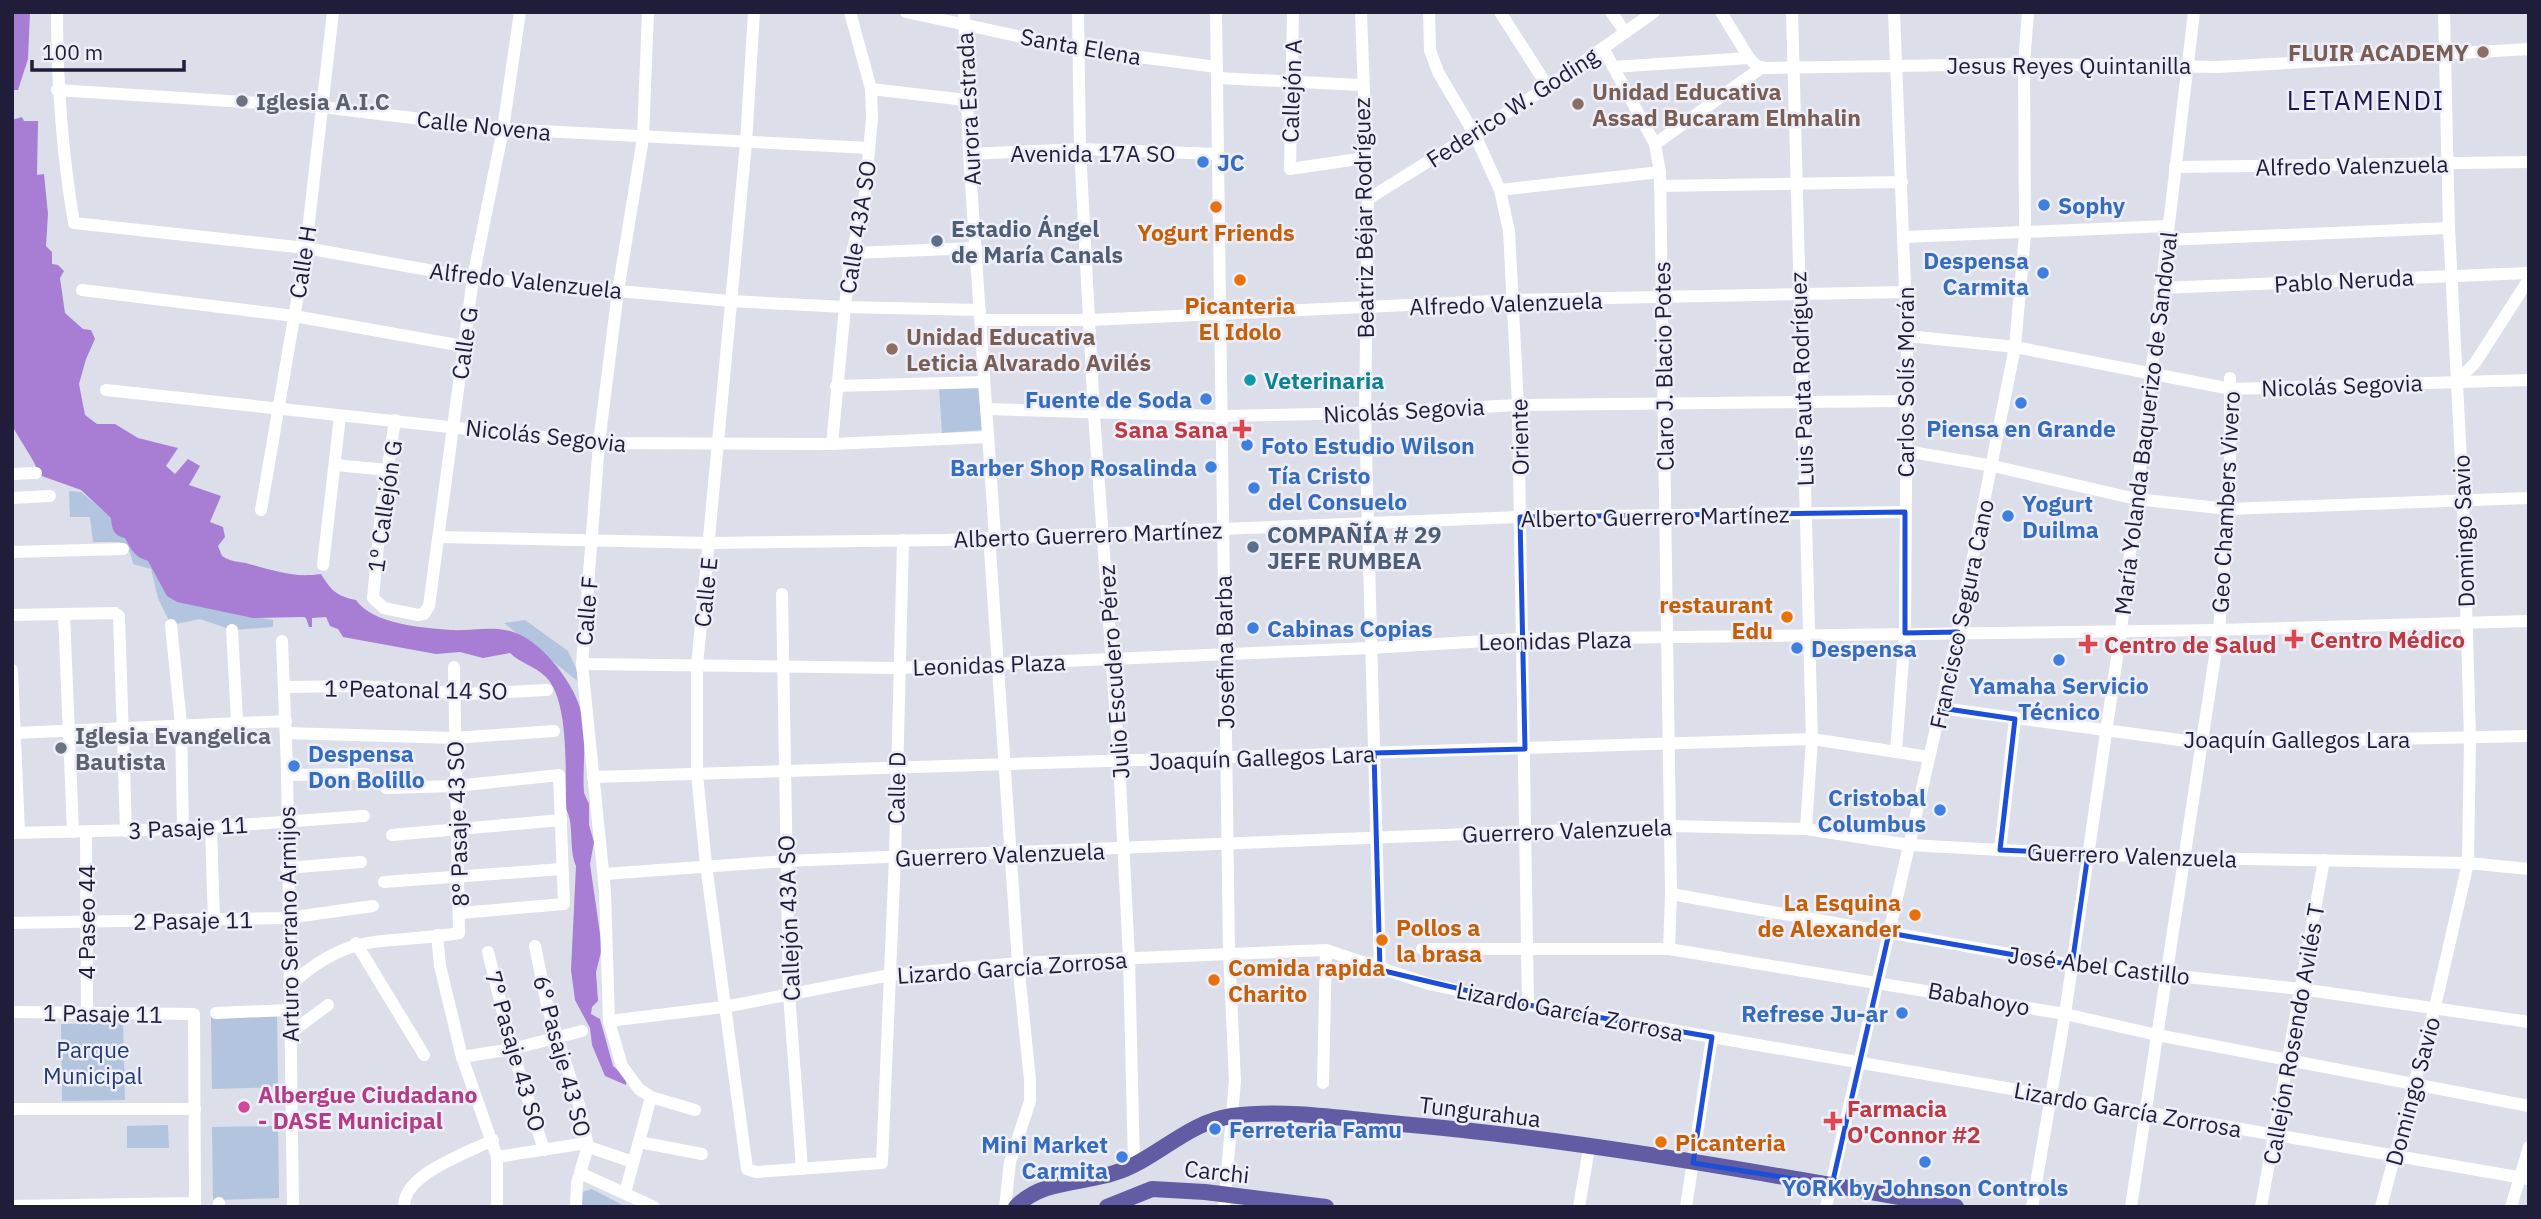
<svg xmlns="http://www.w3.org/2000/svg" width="2541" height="1219" font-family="'IBM Plex Sans',sans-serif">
<rect width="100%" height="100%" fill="#dcdeea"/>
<g fill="#b2c4de">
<polygon points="978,386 982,430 942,433 939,387"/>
<polygon points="69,491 81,492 220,610 273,620 273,627 232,630 200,619 171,625 158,598 151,569 133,564 130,552 123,549 120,542 93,542 90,517 70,517"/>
<polygon points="525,620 568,651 584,686 504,623"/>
<polygon points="277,1015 278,1087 212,1089 211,1016"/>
<polygon points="123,1023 125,1100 62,1101 61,1024"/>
<polygon points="168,1125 169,1148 127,1148 127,1126"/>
<polygon points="278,1126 279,1198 213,1200 212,1127"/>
<polygon points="592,1189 626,1207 581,1207 582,1192"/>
</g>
<g fill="#a87ed5">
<polygon points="12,12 30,12 28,59 18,90 12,90"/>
<path d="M22 117 24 121H38L37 175 44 174 48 214 46 246 52 252V264L58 265 64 271 60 278 65 313 83 329 91 330 95 339 86 359 79 384 85 415 97 424H115L138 438 178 448 166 466 175 474 188 459 200 466 189 485 221 496 210 522 223 527 225 537 218 546 222 556C233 563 239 561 249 564 276 571 293 578 321 574 331 590 336 596 356 600 372 624 423 628 451 630 470 631 491 626 510 631 539 638 572 680 580 708 588 735 582 765 584 793L589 804V825L594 842 590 864 602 948 596 972 598 1001 592 1007 591 1014 600 1019 613 1066 627 1078 626 1085 605 1076 592 1045 590 1028 575 1000 571 970 576 866C568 847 575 826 566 809 565 776 570 701 546 677 535 666 520 663 510 653L483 658 460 652 436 654 343 637 338 629 330 626 326 617 312 618V627H309L306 618 303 617 253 618 177 602 167 596 148 561C135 557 131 550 125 538 113 535 112 529 111 518L81 490 39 475C35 459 20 442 12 425V120Z"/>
</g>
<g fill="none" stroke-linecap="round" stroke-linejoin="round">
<g stroke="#fff" stroke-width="12">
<path d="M57 12C57 84 62 152 74 223L306 248 473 278 730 301 844 307 980 310"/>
<polyline points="648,12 643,138 618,291 599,443 582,664 605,891 609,1021 622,1066 639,1089 651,1097 695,1110"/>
<polyline points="754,12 746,143 697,666 697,774 706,865 747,1169 756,1172 882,1163 895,857 903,540"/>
<polyline points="906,12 1077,49 1217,67"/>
<polyline points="964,12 969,154 995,538 990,549 1018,963 1030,1080 1030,1101 1010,1162 1005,1207"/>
<polyline points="1078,12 1080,149 1094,414 1119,761 1129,958 1134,1164"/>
<polyline points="1216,12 1229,952 1235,1081 1224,1207"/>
<polyline points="1293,12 1290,169 1365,158"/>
<polyline points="1361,12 1368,199 1365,413 1380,970"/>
<polyline points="1429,12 1430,50 1438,72 1475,135 1500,190 1509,231 1518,405 1528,1005"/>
<polyline points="1500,12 1548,87"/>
<polyline points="1611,12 1625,32"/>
<polyline points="1721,12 1749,58"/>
<polyline points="1792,12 1812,739 1806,829"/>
<polyline points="1894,12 1907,336 1905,633 1896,751"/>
<polyline points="1603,48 1655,144 1660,172 1671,894 1669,949"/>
<polyline points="1613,67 1749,58 1757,66 1766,68 2024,64 2218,67 2529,49"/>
<polyline points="1217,78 1361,85"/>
<polyline points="871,89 966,100"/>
<polyline points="57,90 322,107 503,129 869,148"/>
<polyline points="1655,144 1761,68"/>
<polyline points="969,154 1080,149 1218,154"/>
<polyline points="2175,167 2529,162"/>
<polyline points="1660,186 1902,182"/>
<polyline points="1500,190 1660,172"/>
<polyline points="1368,199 1548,87 1654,12"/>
<polyline points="1904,237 2168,226"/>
<polyline points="2166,240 2449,228"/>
<polyline points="853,253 976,248"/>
<polyline points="2160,288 2529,273"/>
<polyline points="82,290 294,316 463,346"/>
<polyline points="981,320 1090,320 1514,300 1906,292"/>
<polyline points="1907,336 2015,347 2231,389 2529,380"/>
<polyline points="2456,382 2475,363 2529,279"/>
<polyline points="836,386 984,382"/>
<polyline points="106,390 599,443 832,444 988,437"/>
<polyline points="986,409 1220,416 1365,413 1518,405 1906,401"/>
<polyline points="395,420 381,513 373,598 384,608 418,615 424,614 429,606 473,278 503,129 520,12"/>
<polyline points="832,444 849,265 864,204 872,118 871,89 850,12"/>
<polyline points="1906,451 1993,466 2136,499 2228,509 2529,498"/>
<polyline points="335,465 388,470"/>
<polyline points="12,474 36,473"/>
<polyline points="12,498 50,496"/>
<polyline points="261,510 306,248 333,12"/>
<polyline points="439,537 710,543 944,540 1520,517 1905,512"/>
<polyline points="12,552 123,549"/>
<polyline points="323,565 340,416"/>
<polyline points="782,594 789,994 802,1169"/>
<polyline points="64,614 73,832"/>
<polyline points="12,615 115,613 119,616 126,831"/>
<polyline points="171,625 181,724 183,829"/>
<polyline points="232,630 237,721"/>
<polyline points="282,641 287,768 293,1207"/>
<polyline points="582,664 898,668 1370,648 1520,639 2219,630 2529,621"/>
<polyline points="12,670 19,832"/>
<polyline points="284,687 361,686 467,694 547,690"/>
<polyline points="1941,708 2202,743 2529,736"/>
<polyline points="15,733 286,721"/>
<polyline points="286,733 454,738 554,731"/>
<polyline points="287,775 366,774"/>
<polyline points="593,777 1812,739 1929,757"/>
<polyline points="386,788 456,786 559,775 564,904 460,913"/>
<polyline points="211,827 214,921"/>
<polyline points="86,832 87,1013"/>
<polyline points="12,833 183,829 364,816"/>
<polyline points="392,835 561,820"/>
<polyline points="2000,850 2015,719"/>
<polyline points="286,868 361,862"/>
<polyline points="604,874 786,861 1670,826 1806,829 1910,845 2000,850 2184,858 2468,863 2529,869"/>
<polyline points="384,882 562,869"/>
<polyline points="1671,894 2072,965 2301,989 2529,1022"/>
<polyline points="12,923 287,918 373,906"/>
<polyline points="437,935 440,966 462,1057 497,1157 497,1207"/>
<polyline points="356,943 424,1055"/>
<polyline points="535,946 547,1005 579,1105 588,1146 577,1183 576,1207"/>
<polyline points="1422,949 1669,949 2065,1014 2157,1035 2529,1106"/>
<polyline points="488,952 512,1049 544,1150"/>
<path d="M289 986C353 928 383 946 459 933L454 667"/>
<polyline points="12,1012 194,1014 195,1203 12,1206"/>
<polyline points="216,1013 288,1010"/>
<polyline points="609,1021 724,1007 890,975 1018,963 1326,950 1429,984 1528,1005 2529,1179"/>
<polyline points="289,1034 328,1005"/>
<polyline points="462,1057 512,1049 582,1031"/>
<polyline points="1323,1083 1326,950"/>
<polyline points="12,1109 195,1109"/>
<polyline points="639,1142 702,1154"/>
<polyline points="497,1157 580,1144 633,1162"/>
<polyline points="580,1173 654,1207"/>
<polyline points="625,1193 651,1097"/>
<polyline points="219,1203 219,1207"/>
<path d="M404 1207C403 1174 467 1153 493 1140"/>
<polyline points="1579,1207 1589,1148"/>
<polyline points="1686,1207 1712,1037"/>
<polyline points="1826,1207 1958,632 2015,347 2025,234 2024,64 2028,12"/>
<polyline points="2032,1207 2065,1014 2121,630 2194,12"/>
<polyline points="2131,1207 2219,630 2230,491 2230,378"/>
<polyline points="2261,1207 2324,860"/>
<polyline points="2381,1207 2435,1007 2468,863 2470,738 2463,500 2449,228 2444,12"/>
<polyline points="2511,1207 2529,1147"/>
</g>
<g stroke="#615ca4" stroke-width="16">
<path d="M1016 1207C1041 1180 1081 1184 1114 1173 1156 1160 1187 1122 1232 1116 1287 1109 1346 1119 1401 1124 1587 1140 1772 1175 1956 1207"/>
<polyline points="1107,1207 1152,1189 1205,1192 1326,1207"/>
</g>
</g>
<path fill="none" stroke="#1d4ed8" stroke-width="5" stroke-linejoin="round" d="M1905 512V633L1958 632 1941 708 2015 719 2000 850 2088 854 2072 965 1889 933 1832 1185 1693 1163 1712 1037 1528 1005 1380 970 1374 753 1525 749 1520 517Z"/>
<g fill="#8d6e63" stroke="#edeef7" stroke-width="2.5">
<circle cx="2483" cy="52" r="7"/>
<circle cx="1578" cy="104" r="7"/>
<circle cx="892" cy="349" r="7"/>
</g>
<g fill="#6b7280" stroke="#edeef7" stroke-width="2.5">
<circle cx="242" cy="101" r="7"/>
<circle cx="61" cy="748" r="7"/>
</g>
<g fill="#3f7fe0" stroke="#edeef7" stroke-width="2.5">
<circle cx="1203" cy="162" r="7"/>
<circle cx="2044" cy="205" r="7"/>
<circle cx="2043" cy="273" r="7"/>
<circle cx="1206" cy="399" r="7"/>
<circle cx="2021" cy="403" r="7"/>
<circle cx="1247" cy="445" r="7"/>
<circle cx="1211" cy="467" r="7"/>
<circle cx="1254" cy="488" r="7"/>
<circle cx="2008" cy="516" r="7"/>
<circle cx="1253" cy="628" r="7"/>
<circle cx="1797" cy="648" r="7"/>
<circle cx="2059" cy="660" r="7"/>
<circle cx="294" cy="766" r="7"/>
<circle cx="1940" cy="810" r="7"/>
<circle cx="1902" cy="1013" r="7"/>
<circle cx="1215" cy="1129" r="7"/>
<circle cx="1122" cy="1157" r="7"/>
<circle cx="1925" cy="1162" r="7"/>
</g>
<g fill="#e8710a" stroke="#edeef7" stroke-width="2.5">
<circle cx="1216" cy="207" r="7"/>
<circle cx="1240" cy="280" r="7"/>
<circle cx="1787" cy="617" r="7"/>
<circle cx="1915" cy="915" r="7"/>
<circle cx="1382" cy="940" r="7"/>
<circle cx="1214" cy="980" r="7"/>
<circle cx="1661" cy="1142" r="7"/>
</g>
<g fill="#5c6f8a" stroke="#edeef7" stroke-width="2.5">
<circle cx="937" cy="241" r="7"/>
<circle cx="1253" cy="547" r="7"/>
</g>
<circle fill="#0f9aa8" stroke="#edeef7" stroke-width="2.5" cx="1250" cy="380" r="7"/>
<g fill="#e0444e" stroke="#edeef7" stroke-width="2.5">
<path d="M1238.5 418.5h7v7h7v7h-7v7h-7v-7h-7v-7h7z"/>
<path d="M2290.5 628.5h7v7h7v7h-7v7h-7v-7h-7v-7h7z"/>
<path d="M2084.5 633.5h7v7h7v7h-7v7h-7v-7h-7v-7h7z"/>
<path d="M1829.5 1110.5h7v7h7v7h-7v7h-7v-7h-7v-7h7z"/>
</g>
<circle fill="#d1479c" stroke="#edeef7" stroke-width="2.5" cx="244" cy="1107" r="7"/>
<g text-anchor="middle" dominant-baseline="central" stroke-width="5" stroke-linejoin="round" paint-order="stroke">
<g font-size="23" fill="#1f1d3a" stroke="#edeef7">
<text transform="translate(1081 46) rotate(10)">Santa Elena</text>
<text x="2069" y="65">Jesus Reyes Quintanilla</text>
<text transform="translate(1291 91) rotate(-88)">Callejón A</text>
<text transform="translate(1512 107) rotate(-33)">Federico W. Goding</text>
<text transform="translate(968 109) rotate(-93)">Aurora Estrada</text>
<text transform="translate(484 125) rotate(6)">Calle Novena</text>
<text x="1093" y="153">Avenida 17A SO</text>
<text transform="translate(2352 165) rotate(-1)">Alfredo Valenzuela</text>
<text transform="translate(1363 218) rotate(-91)">Beatriz Béjar Rodríguez</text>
<text transform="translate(857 227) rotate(-81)">Calle 43A SO</text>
<text transform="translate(302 262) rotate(-81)">Calle H</text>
<text transform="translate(526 280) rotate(6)">Alfredo Valenzuela</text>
<text transform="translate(2344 280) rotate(-3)">Pablo Neruda</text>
<text transform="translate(1506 303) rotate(-2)">Alfredo Valenzuela</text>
<text transform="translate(464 343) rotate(-82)">Calle G</text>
<text transform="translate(1663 366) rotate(-91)">Claro J. Blacio Potes</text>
<text transform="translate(1801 379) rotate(-92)">Luis Pauta Rodríguez</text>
<text transform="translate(1905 382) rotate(-90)">Carlos Solís Morán</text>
<text transform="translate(2342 385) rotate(-2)">Nicolás Segovia</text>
<text transform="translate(1404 410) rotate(-3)">Nicolás Segovia</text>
<text transform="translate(2145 423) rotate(-83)">María Yolanda Baquerizo de Sandoval</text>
<text transform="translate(546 435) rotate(6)">Nicolás Segovia</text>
<text transform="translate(1519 437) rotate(-91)">Oriente</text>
<text transform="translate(2225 502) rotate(-87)">Geo Chambers Vivero</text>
<text transform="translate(384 506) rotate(-82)">1º Callejón G</text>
<text transform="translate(1655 516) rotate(-1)">Alberto Guerrero Martínez</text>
<text transform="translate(2463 531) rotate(-92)">Domingo Savio</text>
<text transform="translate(1088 534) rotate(-2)">Alberto Guerrero Martínez</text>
<text transform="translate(705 592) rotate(-84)">Calle E</text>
<text transform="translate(586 611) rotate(-85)">Calle F</text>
<text transform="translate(1961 614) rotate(-78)">Francisco Segura Cano</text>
<text transform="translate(1555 640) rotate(-1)">Leonidas Plaza</text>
<text transform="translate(1224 652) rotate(-91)">Josefina Barba</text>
<text transform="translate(989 664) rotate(-2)">Leonidas Plaza</text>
<text transform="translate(1113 672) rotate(-94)">Julio Escudero Pérez</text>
<text transform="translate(416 689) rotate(1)">1°Peatonal 14 SO</text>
<text x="2297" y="739">Joaquín Gallegos Lara</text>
<text transform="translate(1262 757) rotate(-2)">Joaquín Gallegos Lara</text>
<text transform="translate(896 788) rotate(-89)">Calle D</text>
<text transform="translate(457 824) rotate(-92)">8° Pasaje 43 SO</text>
<text transform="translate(188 827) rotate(-3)">3 Pasaje 11</text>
<text transform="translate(1567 830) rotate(-2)">Guerrero Valenzuela</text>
<text transform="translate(1000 854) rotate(-2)">Guerrero Valenzuela</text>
<text transform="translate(2132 855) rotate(2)">Guerrero Valenzuela</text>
<text transform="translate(788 918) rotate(-92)">Callejón 43A SO</text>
<text transform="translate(193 920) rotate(-1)">2 Pasaje 11</text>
<text transform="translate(86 922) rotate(-90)">4 Paseo 44</text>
<text transform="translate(288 924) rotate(-91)">Arturo Serrano Armijos</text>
<text transform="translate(2099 965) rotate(7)">José Abel Castillo</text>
<text transform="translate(1012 967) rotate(-4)">Lizardo García Zorrosa</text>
<text transform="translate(1979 998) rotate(10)">Babahoyo</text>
<text transform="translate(1570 1011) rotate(11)">Lizardo García Zorrosa</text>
<text transform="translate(103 1013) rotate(1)">1 Pasaje 11</text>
<text transform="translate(2293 1034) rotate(-80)">Callejón Rosendo Avilés T</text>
<text transform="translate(516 1051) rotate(74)">7° Pasaje 43 SO</text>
<text transform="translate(563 1056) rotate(75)">6° Pasaje 43 SO</text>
<text transform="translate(2412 1091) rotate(-75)">Domingo Savio</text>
<text transform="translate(2128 1109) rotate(10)">Lizardo García Zorrosa</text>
<text transform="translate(1480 1111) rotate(7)">Tungurahua</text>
<text transform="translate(1217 1171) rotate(6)">Carchi</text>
</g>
<g font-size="23" font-weight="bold" fill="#785e54" stroke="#edeef7" text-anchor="start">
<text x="2469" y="52" text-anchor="end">FLUIR ACADEMY</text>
<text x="1592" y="91">Unidad Educativa<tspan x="1592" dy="26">Assad Bucaram Elmhalin</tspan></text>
<text x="906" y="336">Unidad Educativa<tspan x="906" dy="26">Leticia Alvarado Avilés</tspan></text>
</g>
<g font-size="23" font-weight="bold" fill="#5b616d" stroke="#edeef7" text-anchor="start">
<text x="256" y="101">Iglesia A.I.C</text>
<text x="75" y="735">Iglesia Evangelica<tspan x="75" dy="26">Bautista</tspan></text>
</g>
<g font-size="23" font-weight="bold" fill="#366cbe" stroke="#edeef7" text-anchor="start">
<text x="1217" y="162">JC</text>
<text x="2058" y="205">Sophy</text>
<text x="2029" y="260" text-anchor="end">Despensa<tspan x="2029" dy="26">Carmita</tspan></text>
<text x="1192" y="399" text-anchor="end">Fuente de Soda</text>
<text x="2021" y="428" text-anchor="middle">Piensa en Grande</text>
<text x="1261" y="445">Foto Estudio Wilson</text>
<text x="1197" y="467" text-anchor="end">Barber Shop Rosalinda</text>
<text x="1268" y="475">Tía Cristo<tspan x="1268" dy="26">del Consuelo</tspan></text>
<text x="2022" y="503">Yogurt<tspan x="2022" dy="26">Duilma</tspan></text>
<text x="1267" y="628">Cabinas Copias</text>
<text x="1811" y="648">Despensa</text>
<text x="2059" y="685" text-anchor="middle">Yamaha Servicio<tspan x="2059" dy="26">Técnico</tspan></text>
<text x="308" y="753">Despensa<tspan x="308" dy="26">Don Bolillo</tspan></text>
<text x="1926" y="797" text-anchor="end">Cristobal<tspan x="1926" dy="26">Columbus</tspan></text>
<text x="1888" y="1013" text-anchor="end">Refrese Ju-ar</text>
<text x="1229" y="1129">Ferreteria Famu</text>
<text x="1108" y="1144" text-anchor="end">Mini Market<tspan x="1108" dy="26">Carmita</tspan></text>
<text x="1925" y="1187" text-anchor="middle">YORK by Johnson Controls</text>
</g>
<g font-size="23" font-weight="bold" fill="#4e5e75" stroke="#edeef7" text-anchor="start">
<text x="951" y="228">Estadio Ángel<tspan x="951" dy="26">de María Canals</tspan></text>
<text x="1267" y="534">COMPAÑÍA # 29<tspan x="1267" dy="26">JEFE RUMBEA</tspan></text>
</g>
<g font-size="23" font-weight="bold" fill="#c56008" stroke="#edeef7" text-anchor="start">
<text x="1216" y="232" text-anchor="middle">Yogurt Friends</text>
<text x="1240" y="305" text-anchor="middle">Picanteria<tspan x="1240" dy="26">El Idolo</tspan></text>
<text x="1773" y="604" text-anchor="end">restaurant<tspan x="1773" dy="26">Edu</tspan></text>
<text x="1901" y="902" text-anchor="end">La Esquina<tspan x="1901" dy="26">de Alexander</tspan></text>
<text x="1396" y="927">Pollos a<tspan x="1396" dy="26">la brasa</tspan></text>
<text x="1228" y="967">Comida rapida<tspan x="1228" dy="26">Charito</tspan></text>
<text x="1675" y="1142">Picanteria</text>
</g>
<g font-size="23" font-weight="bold" fill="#0d838f" stroke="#edeef7" text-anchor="start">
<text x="1264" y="380">Veterinaria</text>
</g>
<g font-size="23" font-weight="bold" fill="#be3a42" stroke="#edeef7" text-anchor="start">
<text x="1228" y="429" text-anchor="end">Sana Sana</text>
<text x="2310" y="639">Centro Médico</text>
<text x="2104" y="644">Centro de Salud</text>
<text x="1847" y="1108">Farmacia<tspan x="1847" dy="26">O'Connor #2</tspan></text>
</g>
<g font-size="23" fill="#243b74" stroke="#edeef7">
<text x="93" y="1049">Parque<tspan x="93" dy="26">Municipal</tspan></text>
</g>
<g font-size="23" font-weight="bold" fill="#b23c85" stroke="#edeef7" text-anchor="start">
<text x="258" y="1094">Albergue Ciudadano<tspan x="258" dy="26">- DASE Municipal</tspan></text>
</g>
<g font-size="26" letter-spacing="2" fill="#1c184e" stroke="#edeef7">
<text x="2366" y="100">LETAMENDI</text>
</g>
</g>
<rect width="2541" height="1219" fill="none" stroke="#1f1d3a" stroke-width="28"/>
<path d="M32 60v10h152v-10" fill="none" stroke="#1f1d3a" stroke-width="3.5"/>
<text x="42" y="60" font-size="21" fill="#1f1d3a" stroke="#edeef7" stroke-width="5" paint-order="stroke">100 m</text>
</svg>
